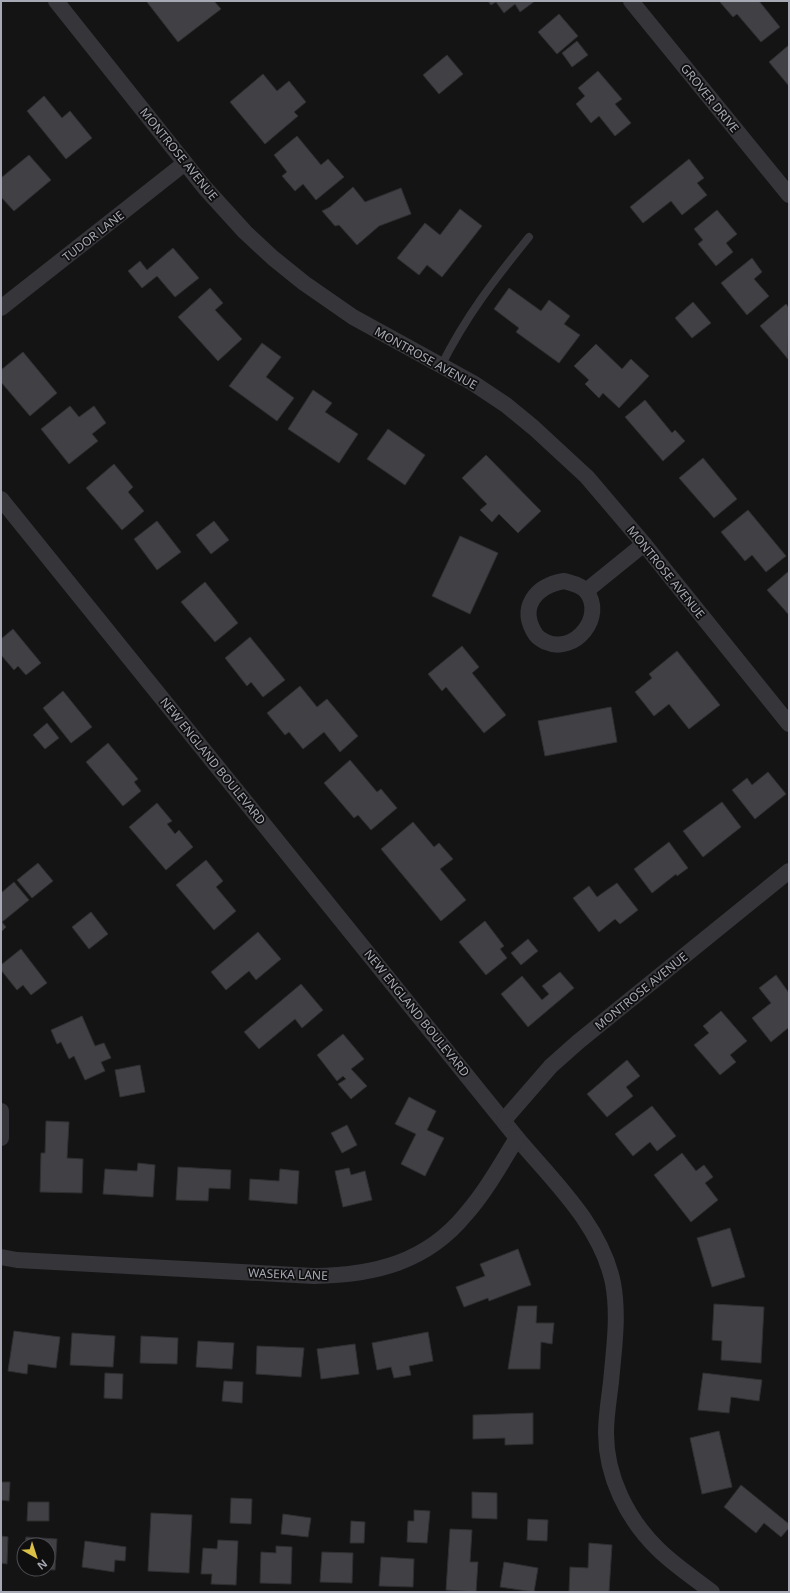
<svg xmlns="http://www.w3.org/2000/svg" width="790" height="1593" font-family="'Noto Sans',sans-serif">
<rect width="100%" height="100%" fill="#141415"/>
<g fill="#414145" stroke="#2f2e31">
<polygon points="148,1 214,1 221,9 178,42 147,2"/>
<polygon points="488,1 535,1 520,12 515,4 504,13 496,2 491,5"/>
<polygon points="719,1 759,1 780,27 761,42 737,14 733,17"/>
<polygon points="559,14 578,36 557,54 538,32"/>
<polygon points="577,41 588,55 572,67 562,53"/>
<polygon points="789,45 789,86 769,62"/>
<polygon points="447,55 463,74 439,94 423,75"/>
<polygon points="598,71 622,99 615,104 631,123 615,136 599,116 591,123 576,104 585,96 578,88"/>
<polygon points="263,74 277,91 289,81 306,102 294,112 298,116 265,144 230,102"/>
<polygon points="44,96 62,118 70,111 92,138 66,159 27,111"/>
<polygon points="297,136 321,165 328,159 344,177 316,200 303,184 295,191 282,176 287,172 274,155"/>
<polygon points="29,155 51,180 14,211 1,197 1,178"/>
<polygon points="689,159 704,178 697,183 707,195 682,215 671,201 643,223 630,207"/>
<polygon points="353,187 365,202 401,188 411,214 379,226 357,245 339,225 335,226 322,211 330,207"/>
<polygon points="460,209 482,226 442,277 427,265 419,275 397,258 425,223 440,235"/>
<polygon points="717,210 737,234 726,243 733,252 716,266 698,244 703,240 694,229"/>
<polygon points="173,248 199,278 175,297 157,276 142,288 128,271 140,261 147,270"/>
<polygon points="752,258 762,272 754,279 769,296 747,315 721,283"/>
<polygon points="210,288 223,303 215,310 242,339 218,361 178,317"/>
<polygon points="509,288 541,311 549,300 570,316 564,324 580,335 559,363 516,332 519,328 494,309"/>
<polygon points="693,302 711,323 692,338 675,318"/>
<polygon points="786,304 789,308 788,359 760,326"/>
<polygon points="262,343 281,357 266,377 294,398 277,421 229,386"/>
<polygon points="596,344 622,369 631,359 649,376 619,408 603,393 599,398 585,384 589,380 574,366"/>
<polygon points="23,352 57,393 30,416 1,382 1,370"/>
<polygon points="313,390 332,403 325,412 358,434 339,463 288,429"/>
<polygon points="645,400 672,433 675,430 685,441 663,461 625,417"/>
<polygon points="70,406 79,417 94,406 106,423 92,434 98,441 69,464 41,429"/>
<polygon points="388,429 425,455 405,485 367,459"/>
<polygon points="486,455 541,511 518,533 499,514 492,522 480,510 487,504 462,478"/>
<polygon points="703,458 737,499 714,518 679,478"/>
<polygon points="114,464 133,487 128,492 144,511 122,530 86,488"/>
<polygon points="748,510 786,556 766,572 752,555 745,561 721,532"/>
<polygon points="157,521 181,552 157,570 134,539"/>
<polygon points="214,521 229,540 211,554 196,535"/>
<polygon points="460,536 498,553 470,614 432,596"/>
<polygon points="789,571 789,615 767,590"/>
<polygon points="205,582 238,623 215,642 181,602"/>
<polygon points="13,629 41,663 26,675 18,666 14,670 1,655 1,639"/>
<polygon points="250,637 285,680 263,697 251,682 247,686 225,658"/>
<polygon points="462,646 479,667 472,673 506,715 484,733 446,687 442,691 428,674"/>
<polygon points="677,651 720,705 689,729 669,704 654,716 635,692 652,678 649,674"/>
<polygon points="300,686 317,707 327,699 358,736 340,752 324,732 303,749 289,732 285,735 267,713"/>
<polygon points="63,691 92,727 71,743 43,708"/>
<polygon points="611,707 617,742 545,756 538,721"/>
<polygon points="47,723 59,738 45,749 33,735"/>
<polygon points="108,743 138,779 134,782 141,791 123,806 86,762"/>
<polygon points="350,760 377,792 381,789 397,808 371,830 358,815 354,818 324,783"/>
<polygon points="768,772 786,794 755,819 732,790 747,778 752,785"/>
<polygon points="722,802 741,827 703,857 683,831"/>
<polygon points="157,803 172,821 167,824 175,834 179,830 193,847 166,870 129,827"/>
<polygon points="413,822 434,847 439,843 453,859 440,869 466,900 441,921 381,849"/>
<polygon points="669,842 688,868 677,876 676,874 652,893 634,869"/>
<polygon points="206,860 223,881 216,887 236,911 214,930 176,885"/>
<polygon points="38,863 53,881 32,898 17,880"/>
<polygon points="14,882 29,900 2,922 6,927 1,932 1,893"/>
<polygon points="617,883 638,910 620,924 615,919 599,932 573,898 589,886 597,897"/>
<polygon points="91,912 108,934 89,949 72,927"/>
<polygon points="485,921 504,946 500,949 507,958 486,975 459,942"/>
<polygon points="258,932 281,959 256,980 249,971 226,990 211,972"/>
<polygon points="528,939 538,951 521,965 511,953"/>
<polygon points="21,949 47,983 31,995 23,985 17,990 1,970 1,965"/>
<polygon points="560,972 574,988 528,1027 501,994 522,976 542,1000 549,994 542,986"/>
<polygon points="776,975 789,993 789,1029 788,1028 771,1042 752,1018 771,1003 759,988"/>
<polygon points="301,984 323,1010 302,1028 295,1019 259,1049 244,1032"/>
<polygon points="721,1011 747,1041 730,1055 736,1062 720,1075 694,1045 709,1033 703,1026"/>
<polygon points="82,1016 95,1046 104,1043 111,1058 101,1062 105,1071 85,1080 74,1056 69,1059 61,1042 57,1044 51,1030"/>
<polygon points="343,1034 364,1059 351,1069 367,1086 351,1099 338,1084 346,1079 343,1076 337,1081 317,1055"/>
<polygon points="627,1060 640,1076 626,1087 633,1096 607,1117 587,1094"/>
<polygon points="140,1065 145,1092 120,1097 115,1070"/>
<polygon points="409,1097 436,1111 427,1130 444,1138 425,1176 401,1164 416,1134 395,1124"/>
<polygon points="652,1106 676,1136 657,1151 650,1142 633,1156 615,1134"/>
<polygon points="46,1121 69,1122 67,1158 83,1159 82,1193 40,1192 41,1153 45,1153"/>
<polygon points="347,1125 357,1145 342,1153 331,1133"/>
<polygon points="682,1153 696,1171 704,1165 713,1177 705,1183 718,1200 691,1222 654,1175"/>
<polygon points="138,1163 155,1165 153,1197 103,1194 105,1169 137,1171"/>
<polygon points="178,1167 231,1170 230,1189 209,1188 208,1201 176,1200"/>
<polygon points="349,1168 351,1175 365,1171 372,1200 343,1207 335,1171"/>
<polygon points="280,1169 299,1171 297,1204 249,1200 250,1179 279,1181"/>
<polygon points="730,1228 745,1277 712,1287 697,1238"/>
<polygon points="518,1249 531,1285 489,1301 488,1298 464,1307 456,1287 485,1276 480,1264"/>
<polygon points="714,1304 764,1307 761,1363 721,1360 722,1341 712,1340"/>
<polygon points="518,1306 537,1306 536,1323 554,1323 552,1344 541,1342 540,1369 508,1369"/>
<polygon points="14,1331 60,1337 56,1368 28,1364 27,1374 8,1371"/>
<polygon points="428,1332 433,1361 409,1366 411,1375 394,1378 391,1367 377,1370 372,1343"/>
<polygon points="72,1333 115,1336 113,1367 70,1365"/>
<polygon points="141,1336 178,1338 177,1364 140,1363"/>
<polygon points="198,1341 234,1343 232,1369 196,1367"/>
<polygon points="355,1344 359,1374 321,1379 317,1349"/>
<polygon points="257,1346 304,1348 301,1377 256,1374"/>
<polygon points="105,1373 123,1374 122,1399 104,1398"/>
<polygon points="703,1373 762,1380 759,1401 731,1397 729,1413 698,1410"/>
<polygon points="224,1381 243,1382 242,1403 222,1401"/>
<polygon points="533,1413 533,1444 505,1445 505,1438 473,1439 473,1415"/>
<polygon points="719,1431 732,1487 702,1494 690,1438"/>
<polygon points="1,1482 10,1482 9,1501 1,1500"/>
<polygon points="741,1485 789,1524 789,1528 781,1537 764,1523 756,1533 724,1507"/>
<polygon points="472,1492 497,1493 497,1519 472,1518"/>
<polygon points="231,1498 252,1499 251,1524 230,1523"/>
<polygon points="28,1502 49,1502 49,1521 27,1521"/>
<polygon points="414,1510 430,1511 427,1543 407,1542 408,1521 414,1521"/>
<polygon points="151,1513 192,1515 189,1573 148,1571"/>
<polygon points="283,1514 311,1518 308,1537 281,1534"/>
<polygon points="528,1519 548,1520 547,1541 527,1540"/>
<polygon points="351,1521 365,1522 364,1543 350,1543"/>
<polygon points="450,1529 472,1530 470,1562 478,1562 476,1592 446,1590"/>
<polygon points="1,1536 8,1537 7,1564 1,1563"/>
<polygon points="26,1537 57,1539 55,1570 34,1569 48,1569 48,1545 25,1545"/>
<polygon points="218,1540 238,1541 236,1585 211,1584 212,1574 201,1574 203,1548 217,1549"/>
<polygon points="85,1541 126,1547 125,1561 115,1560 114,1572 82,1567"/>
<polygon points="589,1543 612,1545 609,1592 569,1592 570,1567 588,1568"/>
<polygon points="276,1546 292,1547 291,1584 260,1583 261,1552 276,1553"/>
<polygon points="322,1552 353,1553 352,1583 320,1582"/>
<polygon points="381,1557 414,1559 413,1587 379,1586"/>
<polygon points="504,1562 538,1568 534,1592 500,1587"/>
</g>
<g fill="none" stroke-linecap="round" stroke-linejoin="round">
<path stroke="#35353a" stroke-width="8" d="M441 366C466 316 494 280 529 237"/>
<g stroke="#35353a" stroke-width="16">
<polyline points="56,1 205,188 245,232 273,258 304,283 353,317 473,383 506,405 534,428 587,477 644,544 789,724"/>
<polyline points="631,1 789,195"/>
<polyline points="1,308 185,163"/>
<path d="M1 499 517 1138C553 1181 601 1225 613 1283 619 1316 614 1348 611 1382 609 1399 606 1416 606 1433 606 1476 627 1519 658 1549 674 1565 694 1578 712 1592"/>
<path d="M564 581C571 583 581 585 586 591 606 616 575 655 546 642 542 640 539 639 536 635 518 608 535 586 564 581Z"/>
<polyline points="586,591 644,544"/>
<polyline points="1,1111 1,1138"/>
<polyline points="504,1120 551,1066 578,1042 789,871"/>
<path d="M1 1257 17 1260 314 1276C374 1275 426 1263 466 1214 486 1191 501 1164 517 1138"/>
</g>
</g>
<g text-anchor="middle" dominant-baseline="central" stroke-width="3.5" stroke-linejoin="round" paint-order="stroke">
<g font-size="12" fill="#a7a9b4" stroke="#0f0f10">
<text transform="translate(710 98) rotate(51)">GROVER DRIVE</text>
<text transform="translate(179 154) rotate(51)">MONTROSE AVENUE</text>
<text transform="translate(93 236) rotate(-38)">TUDOR LANE</text>
<text transform="translate(426 358) rotate(29)">MONTROSE AVENUE</text>
<text transform="translate(666 572) rotate(51)">MONTROSE AVENUE</text>
<text transform="translate(213 761) rotate(51)">NEW ENGLAND BOULEVARD</text>
<text transform="translate(641 991) rotate(-39)">MONTROSE AVENUE</text>
<text transform="translate(417 1013) rotate(51)">NEW ENGLAND BOULEVARD</text>
<text transform="translate(288 1274) rotate(2)">WASEKA LANE</text>
</g>
</g>
<rect width="790" height="1593" fill="none" stroke="#a7a9b4" stroke-width="4"/>
<g transform="translate(36 1557) rotate(141)"><circle r="19" fill="#0f0f10" stroke="#4c4d52"/>
<path d="M0-3L7 15L0 10L-7 15Z" fill="#dac047"/>
<text y="-6" font-size="11" font-weight="bold" text-anchor="middle" fill="#a7a9b4">N</text>
</g>
</svg>
